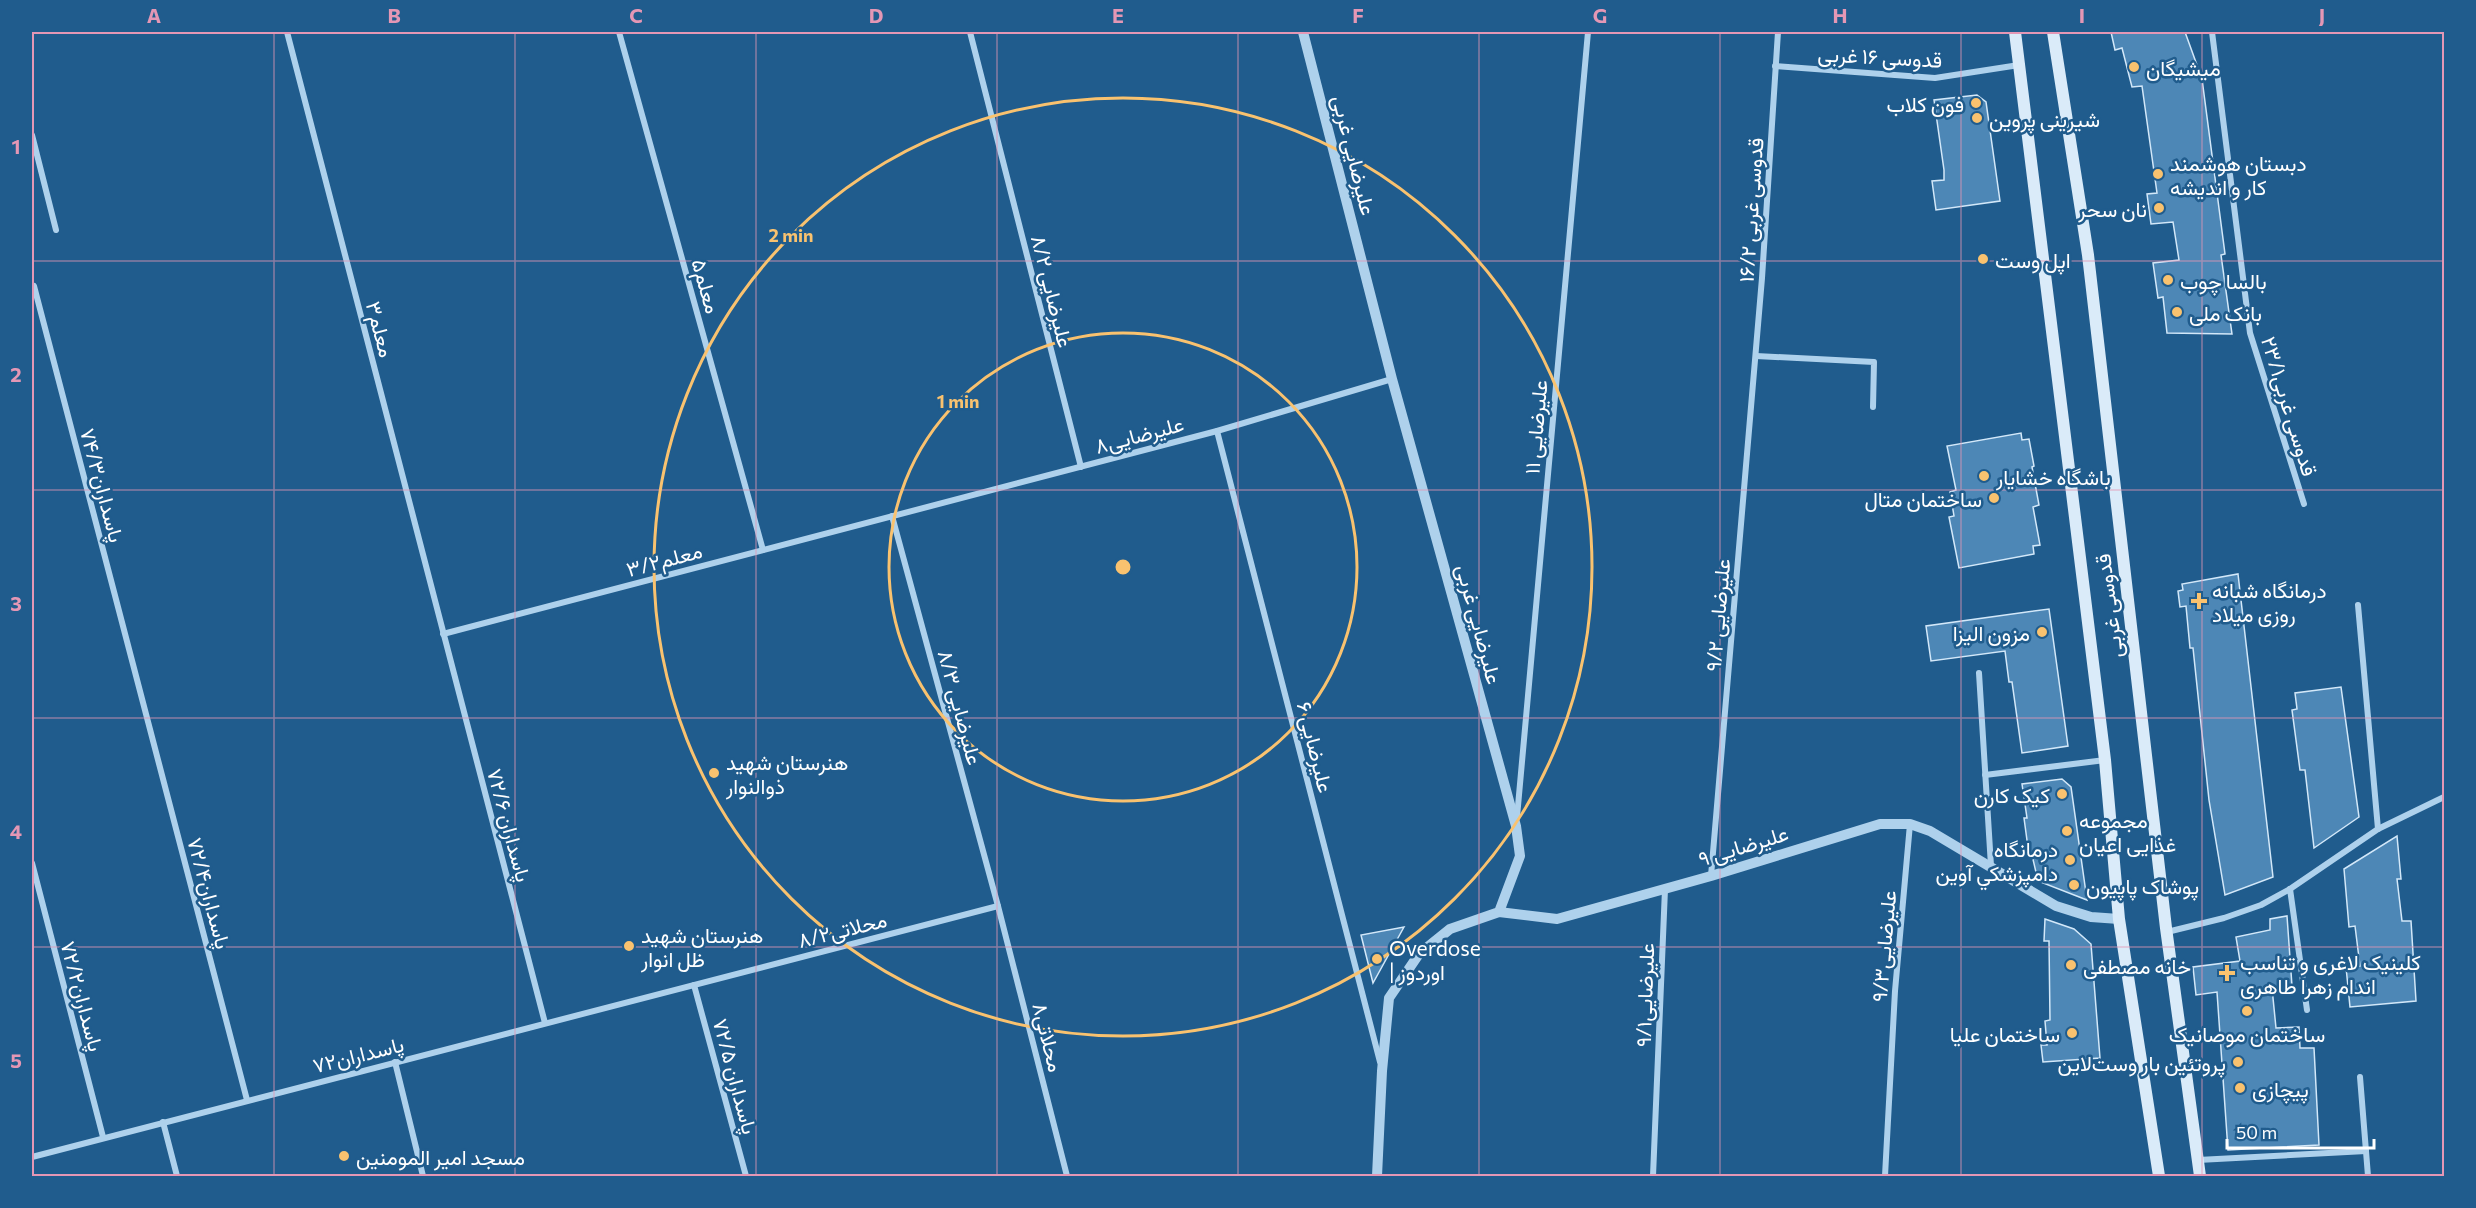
<svg xmlns="http://www.w3.org/2000/svg" width="2476" height="1208" font-family="Commissioner,Vazirmatn,sans-serif">
<rect width="100%" height="100%" fill="#205c8d"/>
<g fill="#4d87b6" stroke="#d3e8f9" stroke-width="1.5">
<polygon points="2111,32 2185,32 2202,79 2225,254 2221,255 2232,334 2167,333 2163,297 2158,298 2153,263 2179,260 2173,222 2151,224 2147,194 2157,193 2142,86 2132,87 2122,48 2115,50"/>
<polygon points="1977,95 1986,102 2000,201 1936,210 1932,181 1944,180 1944,170 1934,100"/>
<polygon points="2021,433 2022,440 2029,439 2034,466 2032,467 2039,505 2033,507 2040,545 2033,546 2034,554 1959,568 1949,517 1954,516 1950,492 1956,490 1947,446"/>
<polygon points="2238,574 2273,877 2225,895 2209,800 2193,648 2190,648 2186,606 2180,607 2178,591 2183,590 2182,584"/>
<polygon points="2049,609 2068,746 2022,753 2012,682 2009,682 2005,651 1931,661 1926,626"/>
<polygon points="2341,687 2359,817 2314,848 2305,770 2300,770 2292,710 2297,709 2295,693"/>
<polygon points="2062,779 2071,787 2087,900 2038,881 2032,855 2029,855 2024,818 2027,818 2022,784"/>
<polygon points="2397,836 2401,879 2397,879 2402,921 2411,921 2416,1001 2350,1007 2346,967 2360,966 2355,926 2349,927 2344,869"/>
<polygon points="2287,916 2292,986 2272,988 2276,1028 2299,1027 2300,1048 2314,1048 2319,1145 2228,1150 2217,992 2196,995 2193,967 2240,961 2236,937 2270,930 2270,919"/>
<polygon points="2045,919 2074,929 2091,944 2100,1058 2043,1062 2041,1045 2047,1045 2045,1021 2050,1020 2049,941 2044,941"/>
<polygon points="1404,927 1373,983 1361,935"/>
</g>
<g fill="none" stroke-linecap="round" stroke-linejoin="round">
<g stroke="#aed1ec" stroke-width="6">
<polyline points="287,32 545,1023"/>
<polyline points="619,32 763,550"/>
<polyline points="970,32 1081,467"/>
<polyline points="2212,32 2250,333 2304,504"/>
<polyline points="1775,66 1935,78 2019,65"/>
<polyline points="32,135 56,230"/>
<polyline points="32,287 34,286 247,1100"/>
<polyline points="1756,356 1874,362 1873,407"/>
<polyline points="1217,431 1380,1062"/>
<polyline points="892,516 998,906 1067,1176"/>
<polyline points="2358,605 2378,829"/>
<polyline points="443,634 1217,431 1392,379"/>
<polyline points="1979,673 1991,866"/>
<polyline points="1985,775 2105,760"/>
<polyline points="1517,817 1588,32"/>
<polyline points="32,863 103,1137"/>
<polyline points="1711,876 1762,278 1778,32"/>
<polyline points="2290,889 2307,1010"/>
<polyline points="2167,932 2224,918 2261,905 2290,889 2378,829 2444,797"/>
<polyline points="694,985 746,1176"/>
<polyline points="395,1062 423,1176"/>
<polyline points="2360,1077 2368,1176"/>
<polyline points="163,1122 177,1176"/>
<polyline points="32,1157 998,906"/>
<polyline points="2198,1160 2366,1151"/>
<polyline points="1653,1176 1665,889"/>
<polyline points="1885,1176 1895,991 1910,824"/>
</g>
<g stroke="#aed1ec" stroke-width="10">
<polyline points="1303,32 1392,379 1516,826 1520,856 1499,912 1450,929 1419,954 1389,998 1382,1071 1377,1176"/>
<polyline points="1499,912 1557,919 1711,876 1880,824 1910,824 1930,831 2056,906 2091,917 2119,919"/>
</g>
<g stroke="#daebf9" stroke-width="12">
<polyline points="2015,32 2105,760 2119,919 2159,1176"/>
<polyline points="2053,32 2088,255 2166,928 2200,1176"/>
</g>
</g>
<path fill="none" stroke="#e497b5" stroke-width="1.5" stroke-opacity="0.55" d="M274 32V1176M515 32V1176M756 32V1176M997 32V1176M1238 32V1176M1479 32V1176M1720 32V1176M1961 32V1176M2202 32V1176M32 261H2444M32 490H2444M32 718H2444M32 947H2444"/>
<g fill="none" stroke="#f9c26f" stroke-width="3">
<circle cx="1123" cy="567" r="234"/>
<circle cx="1123" cy="567" r="469"/>
</g>
<g fill="#f9c26f" stroke="#205c8d" stroke-width="2">
<circle cx="2134" cy="67" r="6"/>
<circle cx="1976" cy="103" r="6"/>
<circle cx="1977" cy="118" r="6"/>
<circle cx="2158" cy="174" r="6"/>
<circle cx="2159" cy="208" r="6"/>
<circle cx="1983" cy="259" r="6"/>
<circle cx="2168" cy="280" r="6"/>
<circle cx="2177" cy="312" r="6"/>
<circle cx="1984" cy="476" r="6"/>
<circle cx="1994" cy="498" r="6"/>
<path d="M2196 592h6v6h6v6h-6v6h-6v-6h-6v-6h6z"/>
<circle cx="2042" cy="632" r="6"/>
<circle cx="714" cy="773" r="6"/>
<circle cx="2062" cy="794" r="6"/>
<circle cx="2067" cy="831" r="6"/>
<circle cx="2070" cy="860" r="6"/>
<circle cx="2074" cy="885" r="6"/>
<circle cx="629" cy="946" r="6"/>
<circle cx="1377" cy="959" r="6"/>
<circle cx="2071" cy="965" r="6"/>
<path d="M2224 964h6v6h6v6h-6v6h-6v-6h-6v-6h6z"/>
<circle cx="2247" cy="1011" r="6"/>
<circle cx="2072" cy="1033" r="6"/>
<circle cx="2238" cy="1062" r="6"/>
<circle cx="2240" cy="1088" r="6"/>
<circle cx="344" cy="1156" r="6"/>
</g>
<g text-anchor="middle" dominant-baseline="central" stroke-width="5" stroke-linejoin="round" paint-order="stroke">
<g font-size="21" fill="#fff" stroke="#205c8d">
<text transform="translate(1880 56) rotate(3)">قدوسی ۱۶ غربی</text>
<text transform="translate(1355 155) rotate(76)">علیرضایی غربی</text>
<text transform="translate(1750 210) rotate(-86)">۱۶/۲ قدوسی غربی</text>
<text transform="translate(707 286) rotate(74)">معلم۵</text>
<text transform="translate(1053 291) rotate(76)">علیرضایی ۸/۲</text>
<text transform="translate(381 329) rotate(75)">معلم۳</text>
<text transform="translate(2290 406) rotate(73)">قدوسی غربی۲۳/۱</text>
<text transform="translate(1535 427) rotate(-85)">۱۱ علیرضایی</text>
<text transform="translate(1139 434) rotate(-15)">علیرضایی۸</text>
<text transform="translate(103 485) rotate(75)">پاسداران۷۴/۳</text>
<text transform="translate(664 559) rotate(-15)">معلم۳/۲</text>
<text transform="translate(2108 606) rotate(-97)">قدوسی غربی</text>
<text transform="translate(1717 615) rotate(-85)">۹/۲ علیرضایی</text>
<text transform="translate(1480 624) rotate(75)">علیرضایی غربی</text>
<text transform="translate(961 707) rotate(75)">۸/۳ علیرضایی</text>
<text transform="translate(1316 747) rotate(76)">۶ علیرضایی</text>
<text transform="translate(510 825) rotate(75)">۷۲/۶ پاسداران</text>
<text transform="translate(1743 845) rotate(-17)">۹ علیرضایی</text>
<text transform="translate(210 893) rotate(75)">پاسداران۷۲/۴</text>
<text transform="translate(842 929) rotate(-14)">محلاتی۸/۲</text>
<text transform="translate(1883 946) rotate(-85)">علیرضایی۹/۳</text>
<text transform="translate(1644 995) rotate(-88)">علیرضایی۹/۱</text>
<text transform="translate(83 996) rotate(75)">پاسداران۷۲/۲</text>
<text transform="translate(1049 1037) rotate(76)">محلاتی۸</text>
<text transform="translate(358 1054) rotate(-14)">پاسداران۷۲</text>
<text transform="translate(736 1076) rotate(75)">۷۲/۵ پاسداران</text>
</g>
<g font-size="21" fill="#fff" stroke="#205c8d" text-anchor="start">
<text x="2146" y="67">میشیگان</text>
<text x="1964" y="103" text-anchor="end">فون کلاب</text>
<text x="1989" y="118">شیرینی پروین</text>
<text x="2170" y="162">دبستان هوشمند<tspan x="2170" dy="24">کار و اندیشه</tspan></text>
<text x="2147" y="208" text-anchor="end">نان سحر</text>
<text x="1995" y="259">اپل وست</text>
<text x="2180" y="280">بالسا چوب</text>
<text x="2189" y="312">بانک ملی</text>
<text x="1996" y="476">باشگاه خشایار</text>
<text x="1982" y="498" text-anchor="end">ساختمان متال</text>
<text x="2212" y="589">درمانگاه شبانه<tspan x="2212" dy="24">روزی میلاد</tspan></text>
<text x="2030" y="632" text-anchor="end">مزون الیزا</text>
<text x="726" y="761">هنرستان شهید<tspan x="726" dy="24">ذوالنوار</tspan></text>
<text x="2050" y="794" text-anchor="end">کیک کارن</text>
<text x="2079" y="819">مجموعه<tspan x="2079" dy="24">غذایی اعیان</tspan></text>
<text x="2058" y="848" text-anchor="end">درمانگاه<tspan x="2058" dy="24">دامپزشكي آوين</tspan></text>
<text x="2086" y="885">پوشاک پاپیون</text>
<text x="641" y="934">هنرستان شهید<tspan x="641" dy="24">ظل انوار</tspan></text>
<text x="1389" y="947">Overdose<tspan x="1389" dy="24">| اوردوز</tspan></text>
<text x="2240" y="961">کلینیک لاغری و تناسب<tspan x="2240" dy="24">اندام زهرا طاهری</tspan></text>
<text x="2083" y="965">خانه مصطفی</text>
<text x="2060" y="1033" text-anchor="end">ساختمان علیا</text>
<text x="2247" y="1033" text-anchor="middle">ساختمان موصانیک</text>
<text x="2226" y="1062" text-anchor="end">پروتئین بار وست‌لاین</text>
<text x="2252" y="1088">پیچازی</text>
<text x="356" y="1156">مسجد امیر المومنین</text>
</g>
</g>
<circle cx="1123" cy="567" r="9" fill="#f9c26f" stroke="#205c8d" stroke-width="3"/>
<g font-size="18" text-anchor="middle" font-weight="bold" fill="#f9c26f" stroke="#205c8d" stroke-width="5" stroke-linejoin="round" paint-order="stroke">
<text x="791" y="242">2 min</text>
<text x="958" y="408">1 min</text>
</g>
<rect width="2476" height="1208" fill="none" stroke="#205c8d" stroke-width="66"/>
<path d="M2227 1139v9h147v-9" fill="none" stroke="#ffffff" stroke-width="3"/>
<text x="2236" y="1139" font-size="18" fill="#ffffff" stroke="#205c8d" stroke-width="4.5" paint-order="stroke">50 m</text>
<rect x="33" y="33" width="2410" height="1142" fill="none" stroke="#e497b5" stroke-width="2"/>
<g font-size="20" text-anchor="middle" font-weight="bold" fill="#e497b5">
<text x="154" y="23">A</text>
<text x="394" y="23">B</text>
<text x="636" y="23">C</text>
<text x="876" y="23">D</text>
<text x="1118" y="23">E</text>
<text x="1358" y="23">F</text>
<text x="1600" y="23">G</text>
<text x="1840" y="23">H</text>
<text x="2082" y="23">I</text>
<text x="2322" y="23">J</text>
<text x="16" y="154">1</text>
<text x="16" y="382">2</text>
<text x="16" y="611">3</text>
<text x="16" y="839">4</text>
<text x="16" y="1068">5</text>
</g>
</svg>
